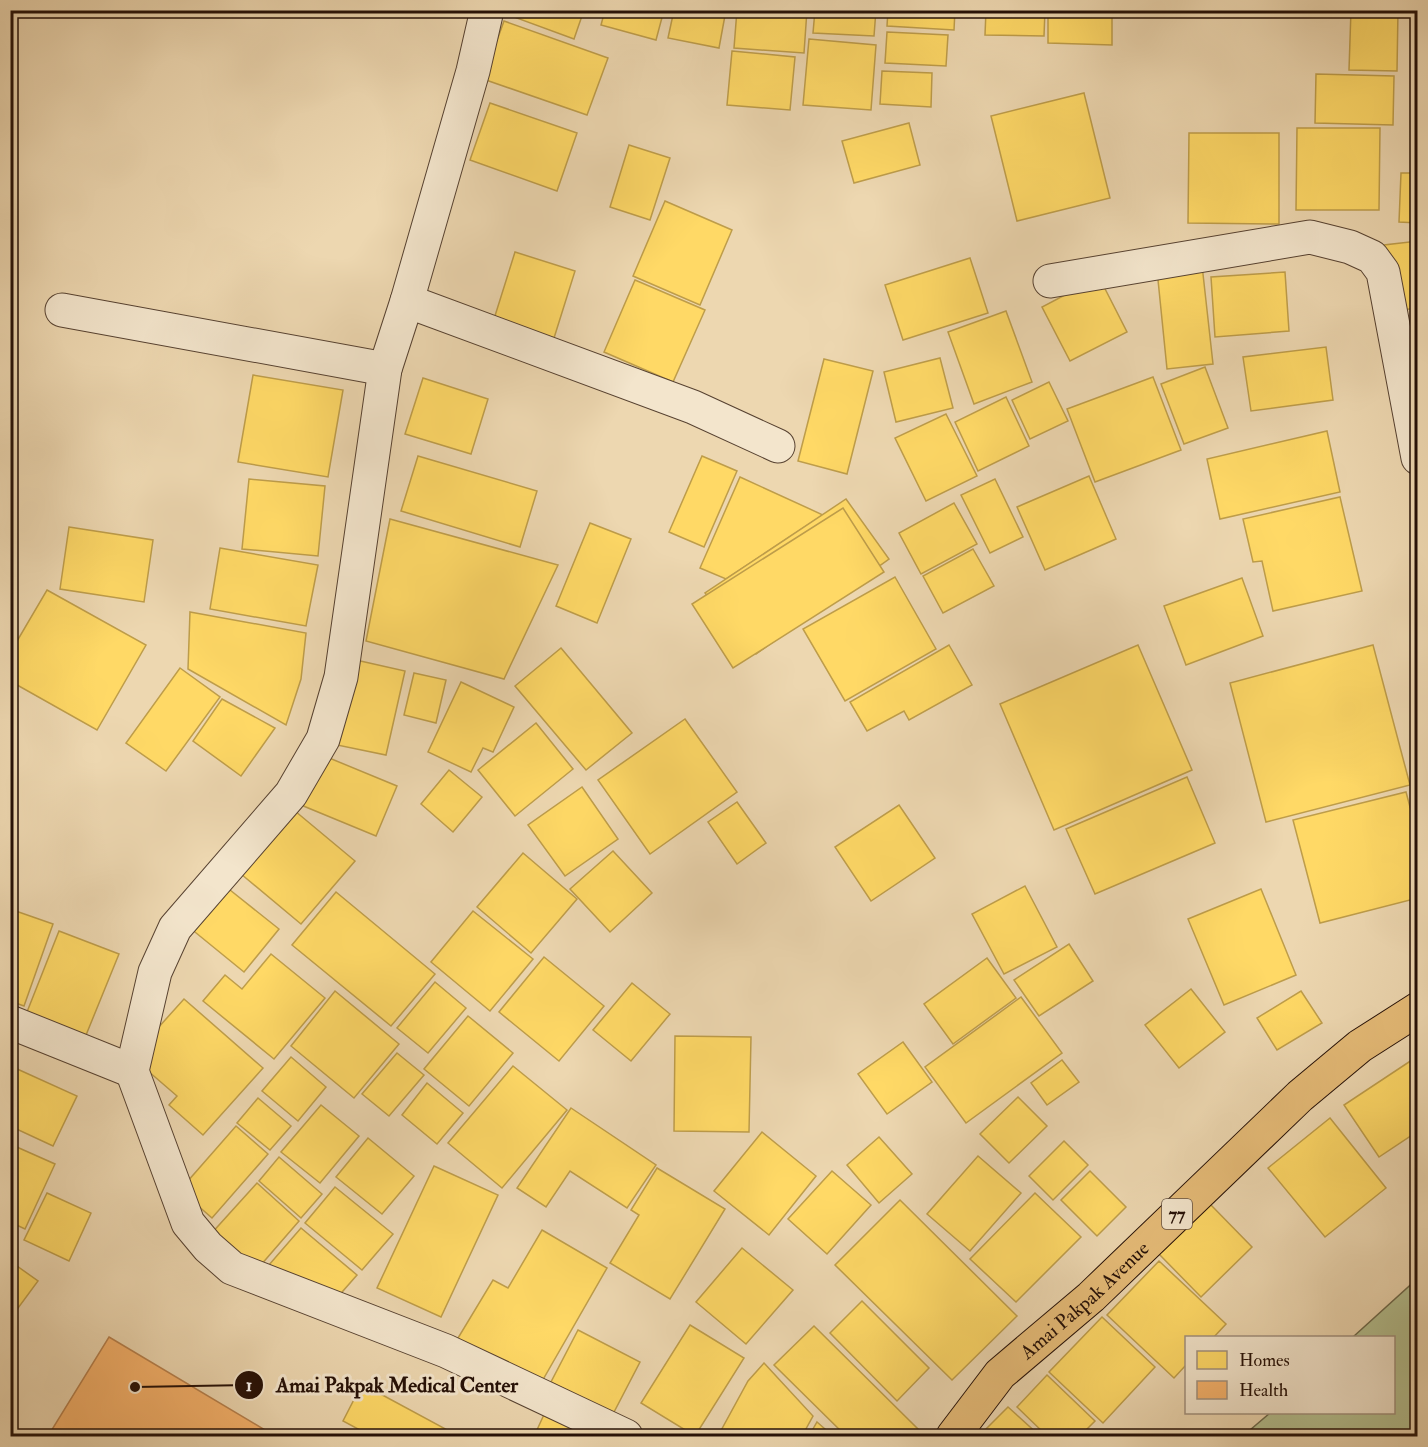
<svg xmlns="http://www.w3.org/2000/svg" width="1428" height="1447" font-family="'IM FELL Double Pica',serif">
<rect width="100%" height="100%" fill="#edd7b0"/>
<filter id="stains"><feTurbulence type="fractalNoise" baseFrequency=".00333" numOctaves="4"/><feColorMatrix values="0 0 0 0 .2 0 0 0 0 .09 0 0 0 0 .02 0 0 0 .5 -.17"/></filter>
<radialGradient id="worn" r=".72"><stop offset=".6" stop-color="#630" stop-opacity="0"/><stop offset="1" stop-color="#630" stop-opacity=".3"/></radialGradient>
<polygon fill="#b3bf8f" stroke="#6c684b" stroke-width="1.5" points="1417,1279 1417,1436 1243,1436 1270,1413 1394,1412 1394,1338 1353,1337"/>
<g fill="#ffd966" stroke="#be9d4a" stroke-width="1.5">
<polygon points="495,10 584,10 574,39"/>
<polygon points="605,10 664,10 656,40 601,25"/>
<polygon points="674,10 726,10 719,48 668,38"/>
<polygon points="737,10 807,10 804,53 734,48"/>
<polygon points="815,10 876,10 874,36 813,33"/>
<polygon points="888,10 955,10 954,30 887,26"/>
<polygon points="986,10 1045,10 1044,36 985,35"/>
<polygon points="1048,10 1112,10 1112,45 1048,43"/>
<polygon points="1351,10 1398,10 1397,71 1349,70"/>
<polygon points="504,21 608,58 587,115 483,79"/>
<polygon points="887,32 948,35 946,66 885,63"/>
<polygon points="809,39 876,45 871,110 803,105"/>
<polygon points="732,51 795,57 790,110 727,105"/>
<polygon points="882,71 932,73 931,107 880,104"/>
<polygon points="1316,74 1394,76 1393,125 1315,123"/>
<polygon points="1084,93 1110,198 1017,221 991,116"/>
<polygon points="490,103 577,133 557,191 470,160"/>
<polygon points="909,123 920,165 854,183 842,141"/>
<polygon points="1297,128 1380,128 1379,210 1296,210"/>
<polygon points="1189,133 1279,133 1279,224 1188,223"/>
<polygon points="629,145 670,158 650,220 610,207"/>
<polygon points="1401,173 1418,173 1418,223 1399,222"/>
<polygon points="665,201 732,230 700,305 633,276"/>
<polygon points="1418,241 1418,308 1393,311 1384,245"/>
<polygon points="515,252 575,271 554,338 494,319"/>
<polygon points="970,258 988,313 903,340 885,285"/>
<polygon points="1202,265 1213,364 1167,369 1157,270"/>
<polygon points="1285,272 1289,331 1215,337 1211,277"/>
<polygon points="1099,277 1127,332 1070,361 1042,307"/>
<polygon points="635,280 705,310 673,382 604,352"/>
<polygon points="1006,311 1032,382 974,404 948,332"/>
<polygon points="1326,347 1333,400 1251,411 1243,357"/>
<polygon points="940,358 953,408 896,422 884,372"/>
<polygon points="824,359 873,371 847,474 798,461"/>
<polygon points="1205,367 1228,428 1184,444 1161,384"/>
<polygon points="253,375 343,390 328,477 238,462"/>
<polygon points="1153,377 1181,450 1095,482 1067,409"/>
<polygon points="423,378 488,399 471,454 405,434"/>
<polygon points="1049,382 1068,421 1030,439 1012,400"/>
<polygon points="1006,397 1029,446 978,471 955,422"/>
<polygon points="946,414 977,476 926,501 895,438"/>
<polygon points="1327,431 1340,492 1220,519 1207,459"/>
<polygon points="418,456 537,491 520,547 401,511"/>
<polygon points="702,456 737,471 704,547 669,532"/>
<polygon points="1089,476 1116,539 1045,570 1017,507"/>
<polygon points="740,477 823,515 726,579 700,568"/>
<polygon points="249,479 325,486 318,556 242,549"/>
<polygon points="995,479 1023,537 990,553 961,495"/>
<polygon points="1340,497 1362,591 1273,611 1262,561 1253,562 1243,519"/>
<polygon points="846,499 889,559 756,654 705,593"/>
<polygon points="954,503 977,544 921,574 899,533"/>
<polygon points="843,508 884,572 733,668 692,604"/>
<polygon points="390,519 558,565 504,679 366,641"/>
<polygon points="590,523 631,539 597,623 556,606"/>
<polygon points="69,527 153,540 144,602 60,589"/>
<polygon points="220,548 318,565 306,626 210,609"/>
<polygon points="973,549 994,586 943,613 923,576"/>
<polygon points="895,577 936,649 845,701 803,629"/>
<polygon points="1242,578 1263,636 1186,665 1164,606"/>
<polygon points="47,590 146,645 97,730 10,681 10,653"/>
<polygon points="190,612 306,633 301,679 286,725 188,669"/>
<polygon points="949,645 972,685 909,720 904,711 867,731 850,702"/>
<polygon points="1138,645 1192,770 1054,830 1000,704"/>
<polygon points="1373,645 1410,785 1266,822 1230,683"/>
<polygon points="561,648 632,733 586,770 515,686"/>
<polygon points="356,660 405,671 386,755 337,745"/>
<polygon points="180,668 220,697 166,771 126,743"/>
<polygon points="414,673 446,680 436,723 404,715"/>
<polygon points="461,682 514,707 493,752 483,748 471,772 428,752"/>
<polygon points="222,699 275,728 241,776 193,741"/>
<polygon points="685,719 737,792 650,854 598,780"/>
<polygon points="536,723 573,769 515,816 478,770"/>
<polygon points="322,755 397,786 376,836 301,805"/>
<polygon points="449,770 482,797 453,832 421,804"/>
<polygon points="1187,777 1215,843 1095,894 1066,829"/>
<polygon points="582,787 618,839 565,876 528,825"/>
<polygon points="1406,792 1418,837 1418,898 1320,923 1293,820"/>
<polygon points="737,802 766,843 737,864 708,822"/>
<polygon points="899,805 935,858 871,901 835,847"/>
<polygon points="295,811 355,861 301,924 241,874"/>
<polygon points="613,851 652,893 610,932 570,889"/>
<polygon points="523,853 577,899 531,953 477,907"/>
<polygon points="225,886 279,929 244,972 190,928"/>
<polygon points="1025,886 1057,947 1004,974 972,914"/>
<polygon points="1261,889 1296,975 1224,1005 1188,919"/>
<polygon points="336,892 435,974 391,1026 292,945"/>
<polygon points="10,909 53,924 24,1006 10,1001"/>
<polygon points="473,911 533,959 490,1011 431,962"/>
<polygon points="59,931 119,954 84,1040 25,1017"/>
<polygon points="1069,944 1093,981 1039,1016 1014,980"/>
<polygon points="271,954 325,998 274,1059 203,1001 225,975 242,989"/>
<polygon points="544,957 604,1006 559,1061 499,1012"/>
<polygon points="987,958 1016,998 953,1044 924,1004"/>
<polygon points="435,982 466,1008 428,1053 397,1028"/>
<polygon points="632,983 670,1014 631,1061 593,1030"/>
<polygon points="1191,989 1225,1032 1179,1068 1145,1025"/>
<polygon points="335,991 399,1044 354,1098 291,1046"/>
<polygon points="1301,991 1322,1023 1277,1050 1257,1018"/>
<polygon points="1021,997 1062,1053 966,1123 925,1067"/>
<polygon points="184,999 263,1068 203,1135 169,1105 177,1096 148,1071 148,1039"/>
<polygon points="468,1016 513,1053 469,1106 424,1069"/>
<polygon points="675,1036 751,1037 749,1132 674,1131"/>
<polygon points="903,1042 932,1082 887,1114 858,1074"/>
<polygon points="397,1053 424,1075 389,1116 362,1094"/>
<polygon points="1418,1056 1418,1131 1379,1157 1344,1105"/>
<polygon points="291,1057 326,1087 298,1121 262,1091"/>
<polygon points="1062,1060 1079,1082 1047,1105 1031,1083"/>
<polygon points="513,1066 567,1110 502,1188 448,1143"/>
<polygon points="15,1068 77,1096 53,1146 10,1126 10,1077"/>
<polygon points="427,1083 463,1113 437,1144 402,1115"/>
<polygon points="1018,1097 1047,1126 1009,1163 980,1134"/>
<polygon points="258,1098 291,1126 270,1150 237,1123"/>
<polygon points="321,1105 359,1136 320,1183 281,1152"/>
<polygon points="571,1108 656,1165 627,1208 570,1171 546,1207 517,1188"/>
<polygon points="1330,1118 1386,1188 1325,1237 1268,1168"/>
<polygon points="236,1126 268,1154 212,1218 180,1190"/>
<polygon points="762,1132 816,1176 769,1235 714,1191"/>
<polygon points="879,1137 912,1174 879,1203 847,1165"/>
<polygon points="368,1138 414,1176 382,1214 336,1177"/>
<polygon points="1064,1141 1088,1165 1053,1200 1029,1176"/>
<polygon points="10,1144 55,1164 25,1229 10,1222"/>
<polygon points="978,1156 1021,1193 970,1251 927,1214"/>
<polygon points="279,1157 322,1194 301,1218 259,1181"/>
<polygon points="434,1166 498,1195 441,1317 377,1288"/>
<polygon points="657,1168 725,1209 670,1299 610,1263 639,1215 631,1210"/>
<polygon points="832,1171 871,1205 827,1254 788,1219"/>
<polygon points="1090,1171 1126,1207 1097,1236 1061,1200"/>
<polygon points="257,1183 299,1221 254,1273 210,1235"/>
<polygon points="335,1187 393,1234 362,1270 305,1223"/>
<polygon points="47,1193 91,1213 69,1261 24,1240"/>
<polygon points="1035,1193 1081,1237 1016,1302 970,1259"/>
<polygon points="900,1200 1017,1316 952,1380 835,1265"/>
<polygon points="1210,1204 1252,1247 1201,1297 1159,1254"/>
<polygon points="301,1228 357,1275 335,1300 262,1273"/>
<polygon points="542,1230 607,1268 537,1390 455,1343 493,1280 508,1288"/>
<polygon points="742,1248 793,1290 746,1344 696,1302"/>
<polygon points="10,1261 38,1281 10,1319"/>
<polygon points="1159,1261 1226,1324 1213,1338 1186,1338 1186,1365 1174,1378 1107,1315"/>
<polygon points="862,1301 929,1368 897,1401 830,1333"/>
<polygon points="1102,1317 1155,1367 1103,1423 1049,1372"/>
<polygon points="690,1325 744,1358 695,1436 641,1403"/>
<polygon points="814,1326 918,1429 910,1436 846,1436 774,1365"/>
<polygon points="578,1330 640,1362 613,1414 551,1382"/>
<polygon points="764,1363 813,1416 802,1436 718,1436 748,1381"/>
<polygon points="1047,1375 1095,1421 1080,1436 1047,1436 1017,1407"/>
<polygon points="362,1384 453,1433 452,1436 371,1436 343,1421"/>
<polygon points="1008,1407 1040,1436 979,1436"/>
<polygon points="547,1408 589,1429 585,1436 546,1436 536,1432"/>
<polygon points="817,1422 833,1436 809,1436"/>
</g>
<polygon fill="#f6b26b" stroke="#b7814d" stroke-width="1.5" points="109,1337 275,1436 48,1436"/>
<g fill="none" stroke-linecap="round" stroke-linejoin="round">
<defs>
<g id="minor">
<polyline points="487,10 473,71 407,301 385,369 341,677 323,739 291,794 175,928 155,972 132,1071 188,1223 208,1247 232,1268 446,1351 626,1436"/>
<polyline points="1050,281 1310,237 1350,247 1372,257 1383,272 1418,458"/>
<polyline points="407,301 693,407 778,446"/>
<polyline points="62,310 385,369"/>
<polyline points="10,1022 132,1071"/>
</g>
<g id="trunk">
<path id="s1" d="M953 1436 1000 1374 1091 1297 1300 1096 1360 1046 1418 1009"/>
</g>
</defs>
<use href="#minor" stroke="#574231" stroke-width="35"/>
<use href="#trunk" stroke="#251007" stroke-width="35"/>
<use href="#minor" stroke="#f3e5cc" stroke-width="33"/>
<use href="#trunk" stroke="#e6bc78" stroke-width="33"/>
</g>
<g text-anchor="middle" dominant-baseline="central" stroke-width="6" stroke-linejoin="round" paint-order="stroke">
<rect fill="#f3e5cc" stroke="#635042" stroke-width="1.5" x="1162" y="1199" width="30" height="30" rx="4.5"/>
<g font-size="18" font-weight="bold" fill="#251007">
<text x="1177" y="1214">77</text>
</g>
<g font-size="20" fill="#251007" stroke="#f3e5cc">
<text stroke="none"><textPath href="#s1" startOffset="190">Amai Pakpak Avenue</textPath></text>
</g>
</g>
<path fill="none" stroke="#251007" stroke-width="2" d="M135 1387L249 1385"/>
<g fill="#251007" stroke="#f3e5cc" stroke-width="2">
<circle cx="135" cy="1387" r="6"/>
<circle cx="249" cy="1385" r="15"/>
</g>
<g font-size="18" text-anchor="middle" font-weight="bold" fill="#fff">
<text x="249" y="1391">1</text>
</g>
<g font-size="21" text-anchor="middle" font-weight="bold" fill="#251007" stroke="#f3e5cc" stroke-width="6" stroke-linejoin="round" paint-order="stroke">
<text x="397" y="1392">Amai Pakpak Medical Center</text>
</g>
<rect width="1428" height="1447" fill="none" stroke="#edd7b0" stroke-width="36"/>
<rect x="12" y="12" width="1404" height="1423" fill="none" stroke="#251007" stroke-width="3"/>
<rect x="18" y="18" width="1392" height="1411" fill="none" stroke="#251007" stroke-width="1.5"/>
<rect x="1185" y="1336" width="210" height="78" fill="#f3e5cc" stroke="#a1907d" stroke-width="1.5"/>
<rect x="1197" y="1351" width="30" height="18" fill="#ffd966" stroke="#a1907d" stroke-width="1.5"/>
<text x="1239" y="1366" font-size="18" fill="#251007">Homes</text>
<rect x="1197" y="1381" width="30" height="18" fill="#f6b26b" stroke="#a1907d" stroke-width="1.5"/>
<text x="1239" y="1396" font-size="18" fill="#251007">Health</text>
<rect width="100%" height="100%" filter="url(#stains)"/>
<rect width="100%" height="100%" fill="url(#worn)"/>
</svg>
